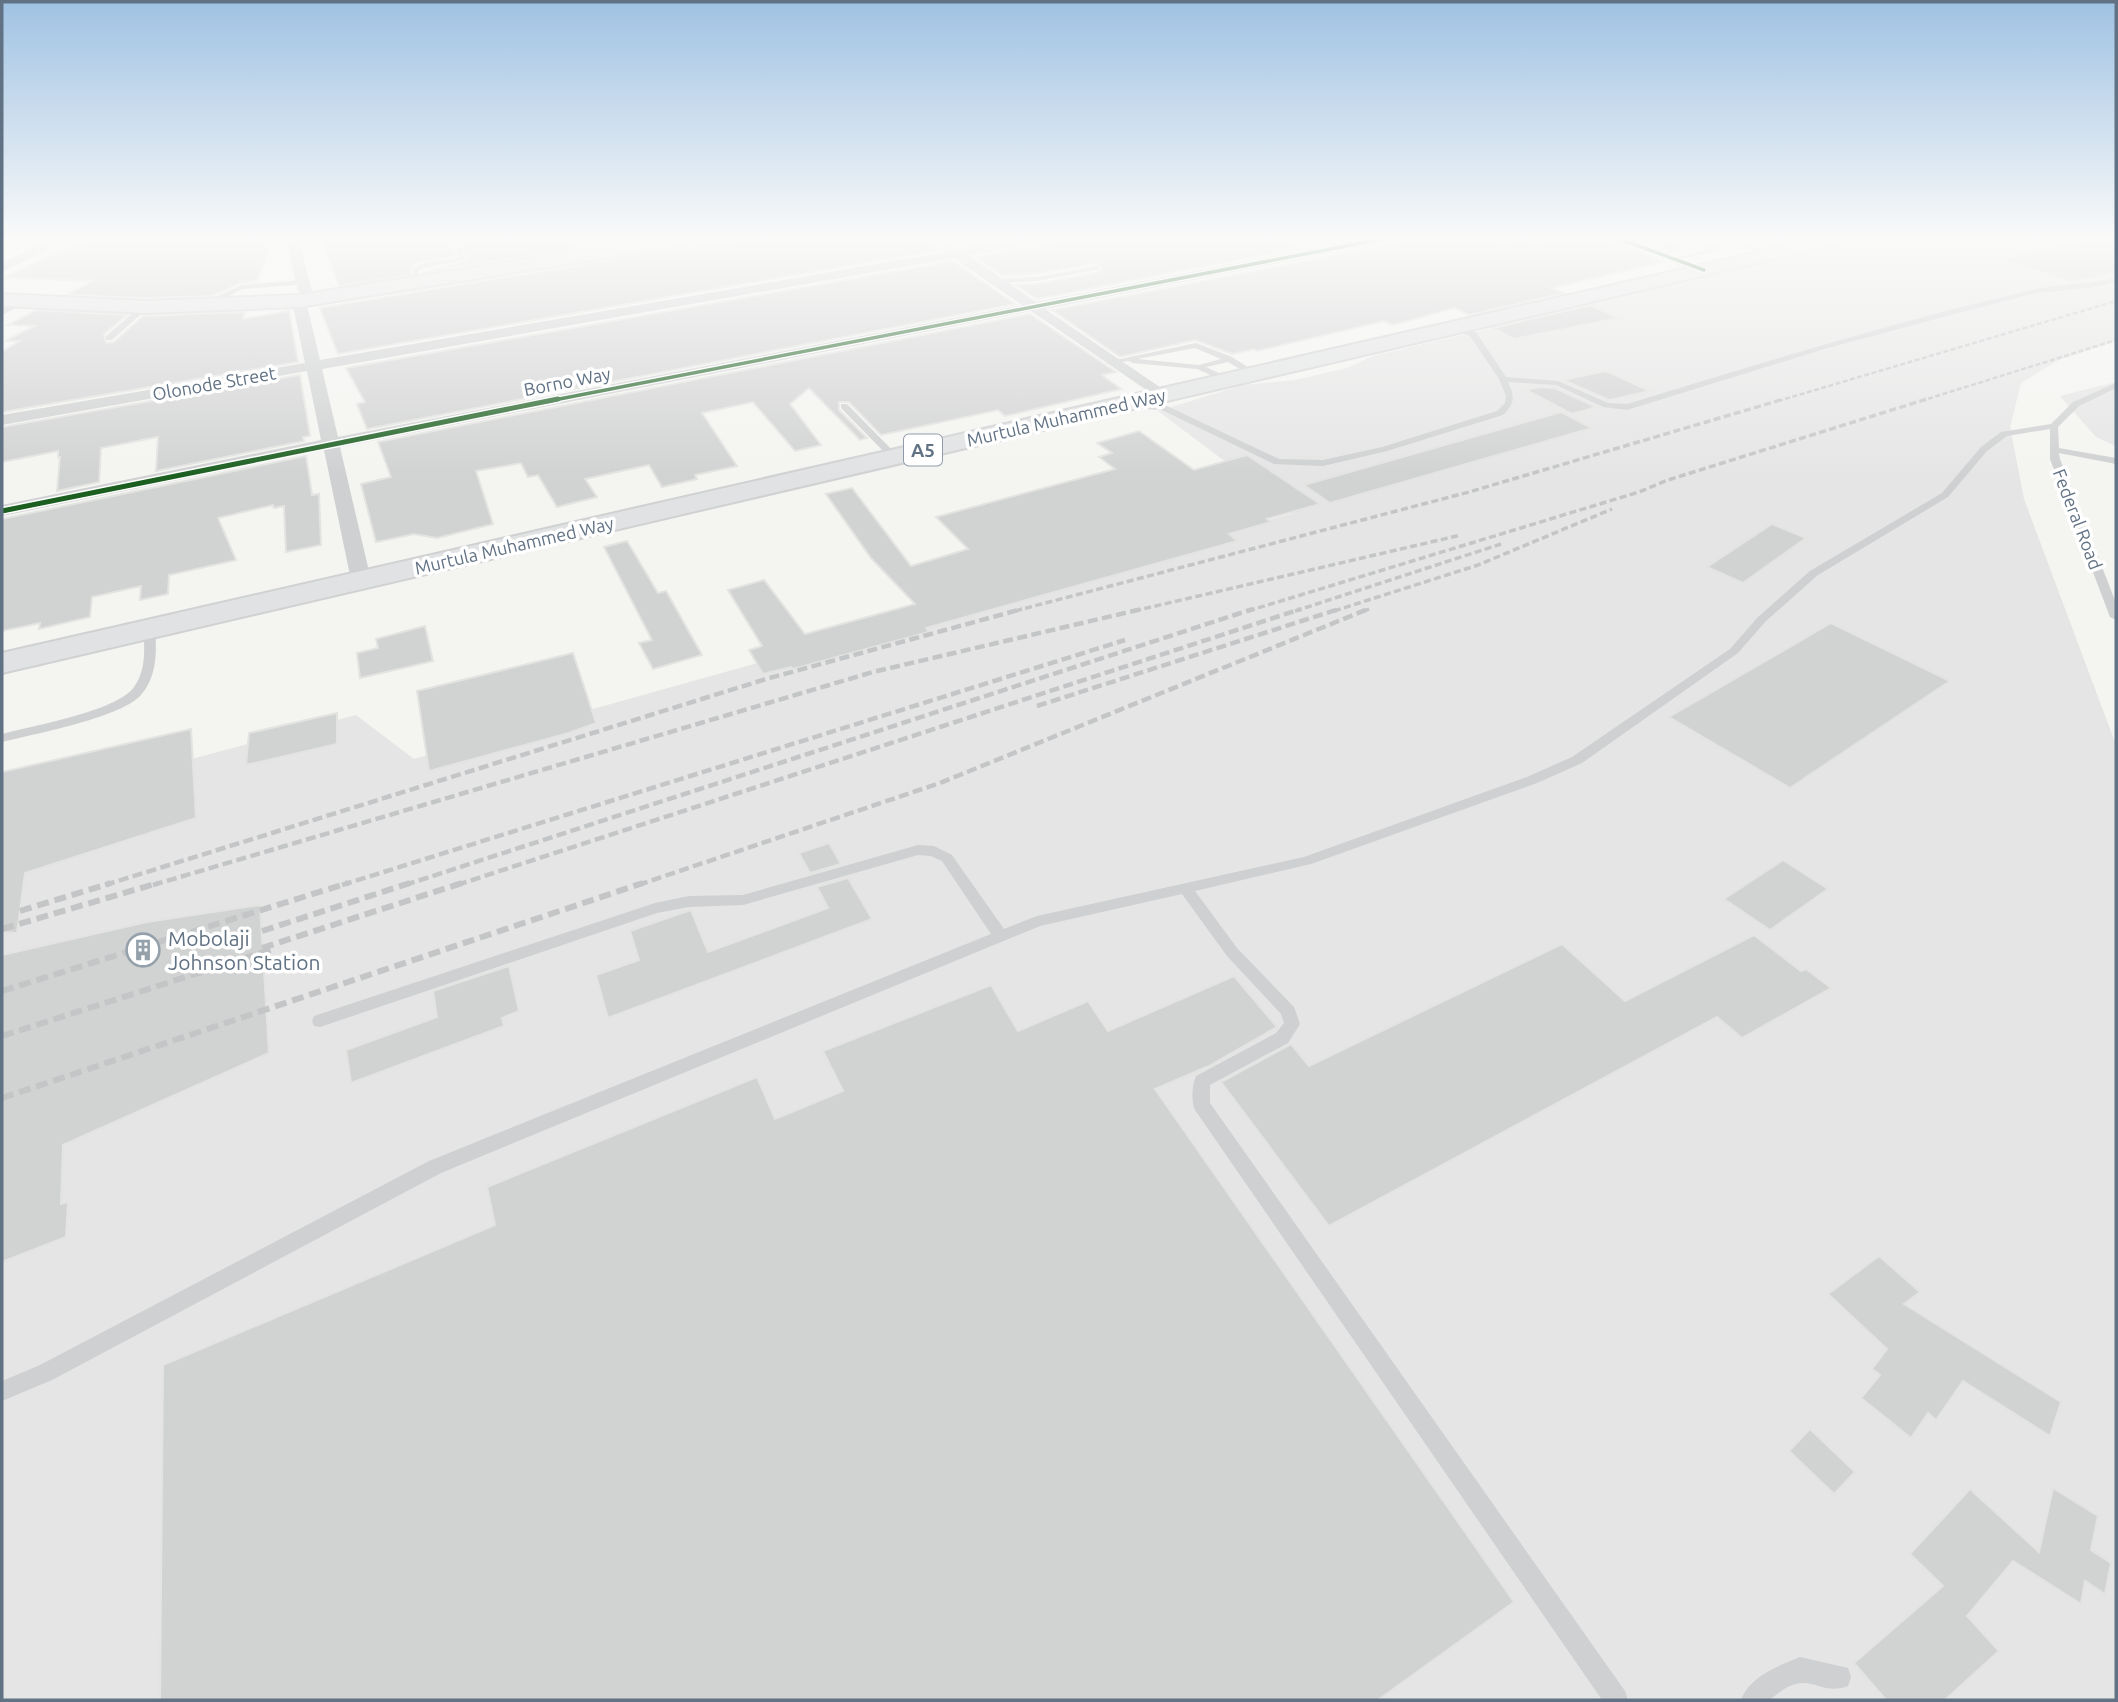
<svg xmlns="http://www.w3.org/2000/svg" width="2118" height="1702" font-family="Ubuntu,sans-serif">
<rect width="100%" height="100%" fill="#f4f4f1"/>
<g fill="#e4e5e4">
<polygon points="1873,238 2116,238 2116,341 2059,360 2021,383 2010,427 2024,499 2116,745 2116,1700 2,1700 2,810 356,715 414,759 1294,513 1158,411 1243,385 1295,380 1347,368 1373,356"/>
<polygon points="2116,382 2116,446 2096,437 2060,396"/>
</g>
<g fill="#d1d2d2" stroke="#e3e3e1" stroke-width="2">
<polygon points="89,238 263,238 268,252 257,281 241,283 212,296 145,298 67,295 93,281 3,278"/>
<polygon points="321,238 643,238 421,273 467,261 461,245 455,242 450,245 455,256 420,262 412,267 411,275 339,286"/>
<polygon points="743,238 925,238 940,250 338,354 320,308"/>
<polygon points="1055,238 1351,238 1037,299 1016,285 1037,284 1100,272 1102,268 1098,263 1037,274 1003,276 975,257 1046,245"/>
<polygon points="1396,238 1493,238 1499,241 1524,238 1534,242 1554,238 1609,238 1664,262 1552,288 1565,293 1469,315 1454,308 1393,325 1384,321 1257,351 1254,349 1232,354 1195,340 1120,357 1052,310 1388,245"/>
<polygon points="1637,238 1680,238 1681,249 1670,251"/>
<polygon points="2086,238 2116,238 2116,273 2071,282 2001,260"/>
<polygon points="953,261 1015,304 367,429 357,404 365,402 346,368"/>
<polygon points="1590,305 1619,318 1514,339 1493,328"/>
<polygon points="36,310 127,315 104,334 106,343 114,342 143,316 245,312 243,319 289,311 298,362 2,412 2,352 19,341 5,341 34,326 8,325"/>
<polygon points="1030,314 1116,372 1102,375 1121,389 1005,416 998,410 881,435 849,402 839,402 839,410 867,438 860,440 809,388 790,404 821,445 795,451 753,402 702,413 737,466 695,475 697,479 662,487 649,465 585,479 597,497 557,507 538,475 528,477 521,463 476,471 493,524 437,538 414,534 376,542 361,484 391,477 378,442"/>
<polygon points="1606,371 1650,391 1609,400 1563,380"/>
<polygon points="300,375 310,436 303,437 304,441 156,471 158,437 101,448 99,482 57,491 60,457 58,457 58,451 2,462 2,427"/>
<polygon points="1540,387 1555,388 1596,407 1572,414 1526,390"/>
<polygon points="1561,412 1592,428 1330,503 1304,485"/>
<polygon points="1139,431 1194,470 1247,455 1320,504 1267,519 1271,522 1229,534 1237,541 926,628 929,632 793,669 791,667 763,674 749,650 762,646 728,590 764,580 805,634 915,604 871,558 826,494 852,488 911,566 968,549 936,517 1115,469 1099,457 1112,453 1097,443"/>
<polygon points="306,456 312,495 319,494 321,545 286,552 284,506 274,508 273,505 218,518 236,560 169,575 168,594 140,600 141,586 92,597 90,617 39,629 40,623 2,631 2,519"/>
<polygon points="1772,524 1806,538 1743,583 1707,567"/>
<polygon points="627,541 658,593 666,591 702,655 653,669 639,643 652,640 604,547"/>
<polygon points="1831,623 1950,681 1790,788 1669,717"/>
<polygon points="425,626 433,661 360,678 357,653 378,648 376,639"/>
<polygon points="573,653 596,723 569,733 429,771 417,691"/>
<polygon points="337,713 337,744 246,765 249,733"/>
<polygon points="191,729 196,818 25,873 17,933 2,932 2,772"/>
<polygon points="829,843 841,864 810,873 799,853"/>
<polygon points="1783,860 1828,889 1770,930 1724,899"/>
<polygon points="848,878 872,919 608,1018 596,975 639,960 630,931 691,910 708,952 828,908 817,887"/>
<polygon points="260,905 269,1053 63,1145 61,1204 68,1202 66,1237 2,1262 2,955 147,922"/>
<polygon points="1754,935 1801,971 1806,969 1831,988 1742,1038 1717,1017 1329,1226 1221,1082 1291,1044 1309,1066 1562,944 1625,1001"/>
<polygon points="509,966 519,1011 502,1018 504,1026 351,1083 346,1050 437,1017 433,991"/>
<polygon points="1234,976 1277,1027 1209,1066 1155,1089 1514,1602 1378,1700 160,1700 163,1365 495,1225 487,1187 757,1077 775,1119 843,1091 823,1051 991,985 1018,1031 1088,1001 1108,1031"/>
<polygon points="1879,1256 1920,1292 1904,1304 2061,1402 2050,1436 1963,1381 1936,1420 1928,1413 1911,1438 1861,1398 1880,1375 1872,1369 1887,1349 1828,1294"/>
<polygon points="1810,1429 1855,1472 1834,1494 1789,1451"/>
<polygon points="2053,1488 2098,1516 2091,1550 2111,1563 2105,1594 2085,1581 2081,1604 2013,1561 1967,1616 1999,1651 1945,1700 1886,1700 1854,1663 1943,1586 1910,1554 1970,1489 2039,1552"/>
</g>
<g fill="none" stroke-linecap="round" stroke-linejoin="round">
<defs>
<polygon id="primary" points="1819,238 1853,238 1844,243 2,673 2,653"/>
<polygon id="trunk" points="662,238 707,238 698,243 299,307 145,313 2,306 2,294 145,301 299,295"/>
</defs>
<use href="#primary" stroke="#d0d1d2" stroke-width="4"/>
<use href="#trunk" stroke="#cfd1d1" stroke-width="4"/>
<g fill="#cfd0d1" fill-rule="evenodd">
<polygon points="1708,243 1721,249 1673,261 1670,259 1711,249 1705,245"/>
<polygon points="1740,243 1744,243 1774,255 1769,256 1740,245"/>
<polygon points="456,244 459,246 465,260 423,268 419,270 418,277 414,277 413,269 421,264 459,258 453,246"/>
<polygon points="1098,266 1100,269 1037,281 999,283 995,281 999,279 1037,277"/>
<path d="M2116 278V282L2089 288 2036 293 1962 312 1828 348 1627 410 1603 407 1556 385 1508 382C1515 397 1515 403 1503 415L1387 451 1323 466 1274 464 1162 410 1127 408 1123 405 1127 402 1167 406 1279 459 1323 460 1382 447 1497 411 1505 403 1506 396 1499 379 1470 336 1454 330 1453 328 1457 326 1476 332 1506 377 1558 381 1608 403 1627 404C1761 363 1895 322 2032 290 2059 284 2088 284 2116 278Z"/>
<polygon points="303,280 306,284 243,289 220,300 213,298 242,285"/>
<polygon points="142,305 149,307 112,340 106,340 106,336"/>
<path d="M1196 343 1232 357 1257 373 1250 375 1228 362 1206 367 1229 378 1230 380 1226 382 1197 369 1133 363 1129 361 1120 362 1116 360ZM1195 348 1221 359 1199 365 1137 359Z"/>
<path d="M2116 383V388L2079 406 2058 427 2059 448 2116 458V464L2059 453 2060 459 2116 603V620L2110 617 2050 459V429L2007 436 1987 451 1948 497 1818 575 1766 621 1738 653 1582 763 1537 783 1311 864 1195 891 1237 948 1294 1007 1300 1024 1288 1043 1210 1085V1103L1625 1691 1628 1700H1602L1195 1110C1191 1101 1192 1085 1196 1076L1276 1033 1284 1023 1281 1014 1227 956 1182 894 1040 926 441 1173 52 1380 2 1401V1381L38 1366 429 1161 991 934 942 861 931 856 918 855 743 905 689 907 657 913 320 1027 314 1026 312 1021 314 1016 655 903 689 896 743 895 918 845 934 846 952 855 1004 929 1037 916 1304 857 1527 777 1572 757 1730 649 1758 617 1810 571 1942 493 1981 447 2001 432 2051 424 2073 402Z"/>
<polygon points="841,404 847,404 897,455 897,459 891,459 841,408"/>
<path d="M149 626 155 629C157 652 157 678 140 696 119 718 34 734 2 742V734C31 726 118 711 134 687 146 671 145 648 143 629Z"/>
<path d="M1800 1657 1848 1668 1851 1677 1848 1686C1817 1698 1809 1664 1770 1700H1741C1750 1676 1778 1666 1800 1657Z"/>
</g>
<g fill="#cfd0d1" fill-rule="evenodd">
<polygon points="54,238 70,238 2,272 2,263"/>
<polygon points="290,238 303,238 299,243 312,291 310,294 305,295 298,291 287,242"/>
<path d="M928 238H943L959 249 1023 238H1052L1046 242 968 255 1036 302 1366 238H1393L1387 242 1045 309 1167 392 1169 395 1161 400 1031 311 340 447 371 580 368 584H354L351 580 324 450 2 516V505L321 440 307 371 2 425V415L305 363 292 301 294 298 299 297 306 301 320 360 946 252ZM954 258 1022 305 338 437 322 369Z"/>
<polygon points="1611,238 1629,238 1710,270 1709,273 1699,273"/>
<polygon points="19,297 26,301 24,304 2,315 2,305"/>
</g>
<use href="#primary" fill="#e1e2e3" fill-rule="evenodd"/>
<use href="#trunk" fill="#e1e2e3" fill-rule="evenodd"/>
<g stroke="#c4c5c6" stroke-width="2.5" stroke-dasharray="5 2.5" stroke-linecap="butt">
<polyline points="1778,401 2116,301"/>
<polyline points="1921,401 2116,340"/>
</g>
<g stroke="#c4c5c6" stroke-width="3.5" stroke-dasharray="7 3.5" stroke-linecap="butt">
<polyline points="1015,611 1469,492 1784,399"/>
<polyline points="1134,611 1461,535"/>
<polyline points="1248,611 1639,492 1668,480 1927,399"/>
<polyline points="1295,611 1501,544"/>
<polyline points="1334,611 1478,565 1612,509"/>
<polyline points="1364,611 1369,609"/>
</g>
<g stroke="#c4c5c6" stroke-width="4.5" stroke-dasharray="10 4.5" stroke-linecap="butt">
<polyline points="1037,706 1339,609"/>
<polyline points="105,885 766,679 1022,609"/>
<polyline points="153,885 873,672 1142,609"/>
<polyline points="342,885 1125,640"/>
<polyline points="405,885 1253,609"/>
<polyline points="457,885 1301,609"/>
<polyline points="638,885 940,783 1368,609"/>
</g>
<g stroke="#c4c5c6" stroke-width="6" stroke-dasharray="12 6" stroke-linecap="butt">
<polyline points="20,911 111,883"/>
<polyline points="2,929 158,883"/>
<polyline points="262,931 410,883"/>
<polyline points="262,948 462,883"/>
<polyline points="2,991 348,883"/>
<polyline points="2,1036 273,949"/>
<polyline points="2,1098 643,883"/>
</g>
<defs>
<g id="cycleway-far1">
<polyline points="1617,238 1704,270"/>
<polyline points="549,401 1387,238"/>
</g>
<polyline id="cycleway" points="2,511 558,399"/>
</defs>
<use href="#cycleway-far1" stroke="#fff" stroke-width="6"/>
<use href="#cycleway" stroke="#fff" stroke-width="8"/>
<use href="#cycleway-far1" stroke="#1b5e20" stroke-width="3.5"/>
<use href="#cycleway" stroke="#1b5e20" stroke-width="5"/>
</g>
<linearGradient id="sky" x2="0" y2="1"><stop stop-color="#9fc2e3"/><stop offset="0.5" stop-color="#fafaf9"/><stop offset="1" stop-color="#fafaf9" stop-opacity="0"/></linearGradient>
<rect width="2118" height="477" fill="url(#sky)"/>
<defs>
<symbol id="building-ring" viewBox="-11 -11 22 22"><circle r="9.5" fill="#fff" stroke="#94a0aa" stroke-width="1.5"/><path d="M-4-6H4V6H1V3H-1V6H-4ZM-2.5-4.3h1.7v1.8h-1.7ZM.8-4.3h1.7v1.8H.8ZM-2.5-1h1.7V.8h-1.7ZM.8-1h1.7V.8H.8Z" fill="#94a0aa"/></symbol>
</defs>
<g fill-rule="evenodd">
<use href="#building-ring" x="124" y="931" width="38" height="38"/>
</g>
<g text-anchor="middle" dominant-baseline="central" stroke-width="7" stroke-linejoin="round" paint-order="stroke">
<g font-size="18" fill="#617284" stroke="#fff">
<text transform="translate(567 381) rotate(-11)">Borno Way</text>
<text transform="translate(214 383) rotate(-10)">Olonode Street</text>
<text transform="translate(1066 417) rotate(-13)">Murtula Muhammed Way</text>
<text transform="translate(2078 519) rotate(69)">Federal Road</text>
<text transform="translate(514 545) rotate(-13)">Murtula Muhammed Way</text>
</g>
<rect fill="#fff" stroke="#909ca9" stroke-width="2" x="904" y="434.5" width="38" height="31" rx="5"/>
<g font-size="19" font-weight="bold" fill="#617284">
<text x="923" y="450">A5</text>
</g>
<g font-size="21" fill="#617284" stroke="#fff" text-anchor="start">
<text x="168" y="938">Mobolaji<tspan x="168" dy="24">Johnson Station</tspan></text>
</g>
</g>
<rect width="2118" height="1702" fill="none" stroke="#617284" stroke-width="7"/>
</svg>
